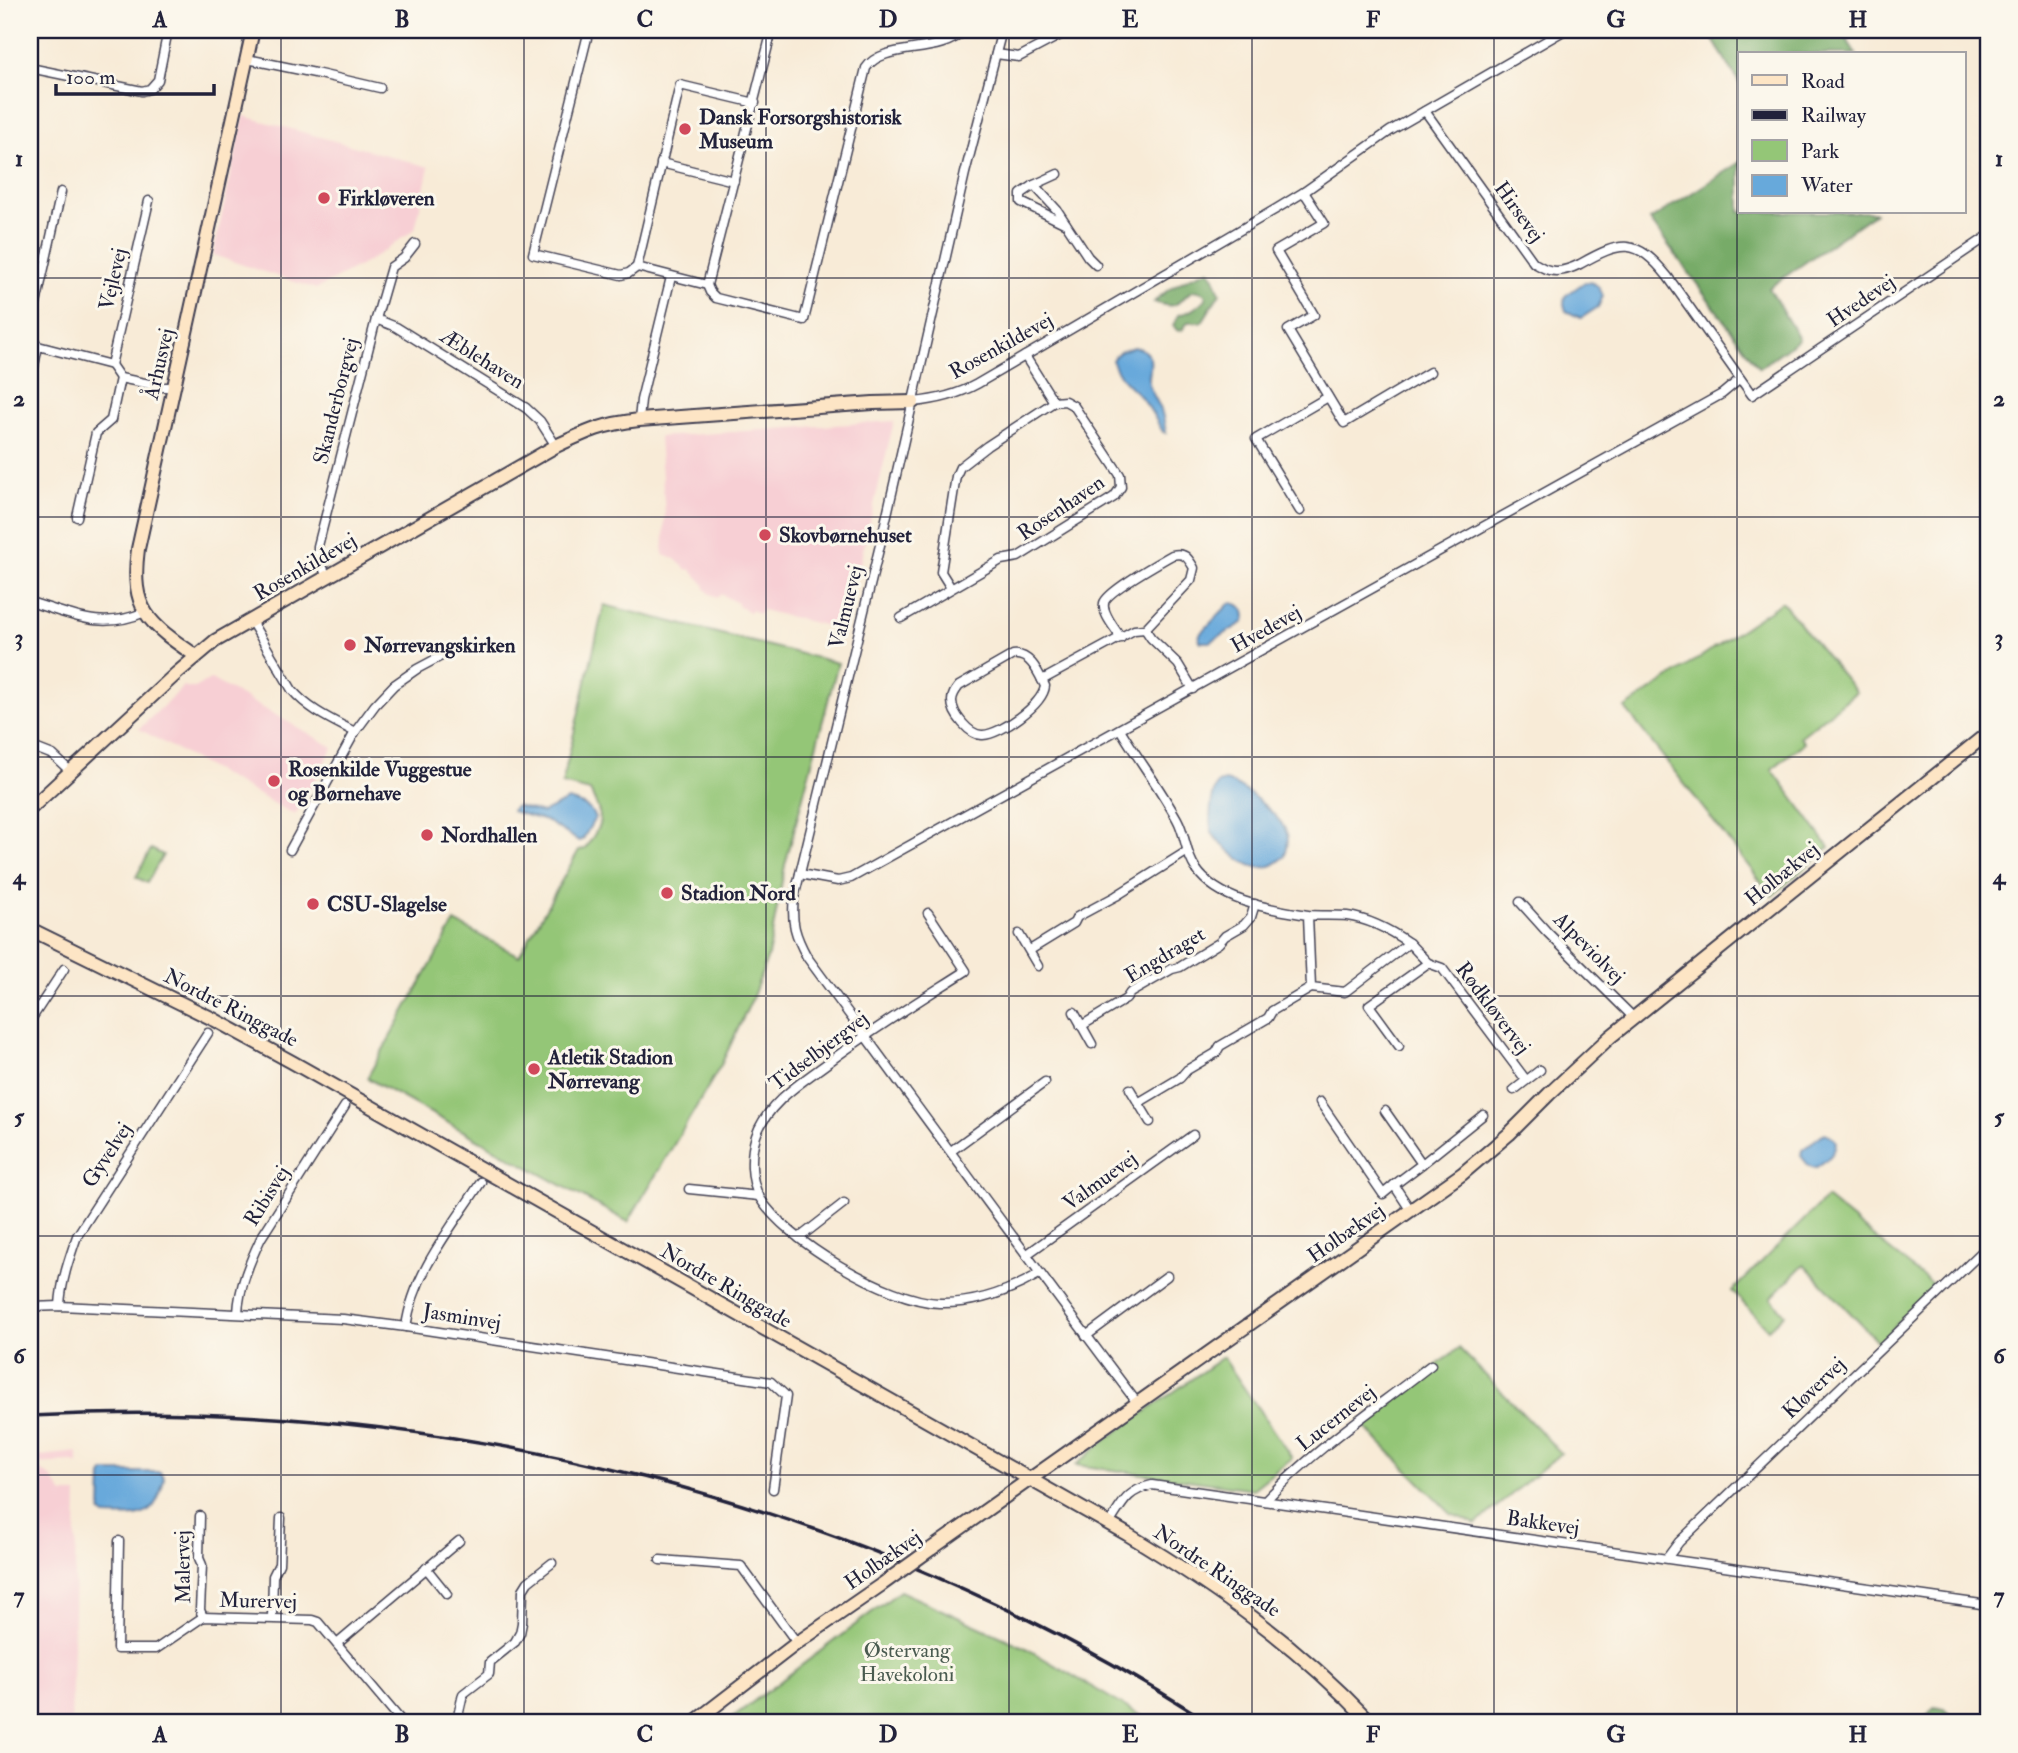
<svg xmlns="http://www.w3.org/2000/svg" width="2018" height="1753" font-family="'IM FELL Double Pica',serif">
<rect width="100%" height="100%" fill="#fbf7ec"/>
<filter id="ink" filterUnits="userSpaceOnUse"><feTurbulence type="fractalNoise" baseFrequency=".0143" numOctaves="2"/><feDisplacementMap in="SourceGraphic" scale="14" xChannelSelector="R" yChannelSelector="G"/><feConvolveMatrix kernelMatrix="1 2 1 2 8 2 1 2 1" color-interpolation-filters="sRGB"/></filter>
<filter id="wash" filterUnits="userSpaceOnUse"><feTurbulence type="fractalNoise" baseFrequency=".00686" numOctaves="4" result="noise"/><feDisplacementMap in="SourceGraphic" scale="28" xChannelSelector="R" yChannelSelector="G"/><feGaussianBlur stdDeviation="1.57" result="paint"/><feColorMatrix in="noise" values="0 0 0 0 0 0 0 0 0 0 0 0 0 0 0 0 0 1.4 0 .05"/><feComposite in="paint" operator="in"/></filter>
<g filter="url(#wash)">
<rect width="100%" height="100%" fill="#f8ebd7"/>
<g fill="#f7cfd4">
<polygon points="244,116 429,167 415,229 369,261 316,289 213,255"/>
<polygon points="894,421 844,630 762,610 759,614 751,610 750,612 737,606 737,603 721,594 718,597 710,594 704,587 705,585 690,569 687,570 675,559 663,555 665,514 659,437"/>
<polygon points="211,679 333,747 295,815 139,729 184,686 189,688 195,688"/>
<polygon points="78,1452 78,1465 74,1462 32,1464 51,1477 63,1494 77,1494 71,1723 30,1723 30,1457"/>
<polygon points="1979,1615 1988,1616 1988,1689 1983,1676"/>
</g>
<g fill="#94c677" stroke="#5b7459" stroke-width="2">
<polygon points="1782,602 1856,692 1800,737 1804,743 1772,769 1829,847 1772,896 1625,708"/>
<path d="M604 605 838 663 785 865 768 956 752 999 721 1065 628 1222 367 1078 455 922 519 956 579 850 585 849C603 821 605 822 590 791L562 784Z"/>
<polygon points="151,849 163,855 147,883 136,877"/>
<polygon points="1826,1198 1934,1286 1879,1343 1804,1264 1771,1298 1785,1314 1768,1329 1732,1291"/>
<polygon points="1459,1348 1561,1453 1476,1524 1451,1514 1361,1423"/>
<polygon points="1223,1357 1292,1458 1253,1489 1076,1465 1104,1441"/>
<polygon points="900,1591 1024,1647 1153,1723 725,1723"/>
</g>
<g fill="#77ab68" stroke="#4c6652" stroke-width="2">
<polygon points="1707,30 1841,30 1856,54 1740,54 1740,84"/>
<polygon points="1740,162 1740,212 1874,212 1875,213 1769,288 1799,339 1759,368 1650,220"/>
<path d="M1209 270 1214 277 1220 293 1202 322H1188L1182 330 1178 331 1173 326 1178 315C1190 312 1197 308 1206 298L1205 294C1187 283 1187 302 1173 305 1167 307 1160 304 1154 302 1169 287 1189 277 1209 270Z"/>
<polygon points="1934,1707 1944,1709 1954,1718 1950,1723 1921,1723"/>
</g>
<g fill="#67a9db" stroke="#44668b" stroke-width="2">
<path d="M1585 282C1596 282 1599 286 1603 296L1598 307 1581 318 1566 311 1564 304 1565 296Z"/>
<path d="M1134 347C1160 352 1147 370 1149 384 1151 393 1158 402 1161 410 1164 418 1165 426 1166 433L1163 432C1156 420 1149 405 1139 395 1127 383 1119 378 1112 360 1117 351 1125 350 1134 347Z"/>
<path d="M1230 603C1242 603 1247 612 1244 622L1210 642H1201L1199 639 1200 634Z"/>
<path d="M1225 781C1243 785 1282 817 1287 834 1290 841 1286 849 1285 856 1264 877 1246 866 1227 849 1223 845 1215 839 1212 832 1208 820 1211 794 1218 783Z"/>
<path d="M568 800C579 803 591 806 595 818L583 839 579 841 546 821 512 811 513 808 517 806 542 813Z"/>
<path d="M1824 1133 1830 1135 1836 1141C1835 1155 1827 1160 1815 1168L1809 1166 1801 1156 1802 1150Z"/>
<path d="M105 1472H160L164 1478C156 1520 141 1517 105 1516L101 1512 102 1476Z"/>
</g>
</g>
<g filter="url(#ink)">
<g fill="none" stroke-linecap="round" stroke-linejoin="round">
<defs>
<g id="street">
<polyline points="589,30 533,254 621,275 629,273 637,267"/>
<path d="M1002 30 965 173 881 541 794 898C791 922 795 935 807 957 917 1106 1026 1256 1138 1404"/>
<polyline points="996,54 1019,57 1070,30"/>
<polyline points="247,59 315,73 380,88"/>
<polyline points="30,68 142,91 150,89 158,80 168,30"/>
<polyline points="755,103 680,85 637,267 707,285 772,30"/>
<path d="M1425 111 1534 263C1539 265 1543 269 1549 270 1559 273 1570 269 1580 264 1621 241 1636 237 1668 277L1752 395 1988 236"/>
<polyline points="661,163 734,181"/>
<polyline points="1058,174 1034,185 1057,210 1088,257 1096,265"/>
<polyline points="1034,185 1021,194 1021,202 1066,224"/>
<polyline points="1304,192 1324,223 1276,251 1314,315 1288,330 1344,423 1430,372"/>
<path d="M707 285 710 292 716 298 804 320 866 68C884 41 939 57 965 30"/>
<polyline points="376,319 396,327 526,408 540,421 556,446"/>
<polyline points="30,331 61,192"/>
<polyline points="30,335 38,346 111,365 120,378 164,387 174,387"/>
<polyline points="111,365 149,201"/>
<polyline points="30,386 38,346"/>
<path d="M913 402C936 400 957 395 977 384L1276 209 1304 192 1390 131 1565 30"/>
<polyline points="639,420 641,400 671,277"/>
<polyline points="1300,511 1256,439 1328,397"/>
<polyline points="77,517 96,433 111,420 120,378"/>
<polyline points="327,577 318,556 318,546 376,319 391,267 404,258 415,244"/>
<polyline points="951,588 941,572 956,476 960,467 987,446 1054,402"/>
<path d="M30 602C73 615 101 631 145 612"/>
<polyline points="901,618 1001,560 1018,557 1114,497 1121,487 1120,475 1074,406 1065,401 1054,402 1025,356"/>
<path d="M251 621 292 690C309 710 332 720 355 732"/>
<polyline points="1145,629 1151,638 1178,664 1193,689"/>
<path d="M1013 655C1030 653 1038 672 1045 686 1043 705 1001 734 983 735 970 736 952 714 952 701 952 695 955 691 959 686Z"/>
<path d="M1042 680 1134 630 1145 629 1191 580 1194 568C1188 558 1185 552 1172 555 1160 562 1106 592 1104 603 1102 614 1115 628 1121 638"/>
<path d="M1120 729C1138 759 1160 788 1177 819 1186 835 1185 854 1196 869 1219 902 1271 909 1308 915L1311 988 1345 992 1409 943C1390 930 1370 919 1347 916 1334 915 1321 916 1308 915"/>
<polyline points="30,746 53,755 70,771"/>
<polyline points="290,850 355,732 375,705 394,685 417,669 447,653"/>
<polyline points="800,874 838,881 851,878 1722,394 1740,379"/>
<polyline points="1520,902 1547,932 1634,1018"/>
<path d="M928 913 966 971C919 1001 873 1029 829 1062 802 1082 767 1103 756 1136 750 1155 750 1181 760 1198 786 1241 888 1301 939 1303 976 1304 1008 1292 1039 1274"/>
<polyline points="1019,934 1038,966"/>
<polyline points="1409,943 1428,963 1442,968 1526,1080"/>
<polyline points="1030,950 1074,923 1077,917 1116,896 1186,852"/>
<polyline points="1074,1012 1092,1044"/>
<polyline points="30,1021 64,969"/>
<polyline points="1081,1026 1126,999 1130,993 1172,969 1180,967 1219,943 1225,936 1244,925 1251,917 1255,904"/>
<polyline points="1399,1046 1369,1005 1428,963"/>
<polyline points="1130,1089 1150,1122"/>
<polyline points="1514,1090 1540,1070"/>
<polyline points="1320,1102 1383,1194 1394,1185"/>
<polyline points="1138,1103 1180,1078 1187,1070 1216,1053 1220,1046 1268,1018 1272,1011 1311,988"/>
<polyline points="1385,1111 1422,1164 1394,1185 1411,1211"/>
<polyline points="951,1151 1045,1082"/>
<polyline points="1422,1164 1483,1115"/>
<polyline points="689,1189 759,1196"/>
<polyline points="799,1238 844,1203"/>
<polyline points="1026,1255 1193,1135"/>
<path d="M60 1306C61 1282 69 1259 77 1236L208 1033"/>
<polyline points="30,1307 60,1306 343,1319 406,1327 771,1382 786,1396 773,1489"/>
<path d="M238 1313C239 1287 250 1261 261 1238L345 1106"/>
<path d="M406 1327C413 1273 452 1227 481 1182"/>
<polyline points="1086,1336 1167,1276"/>
<path d="M1265 1501C1314 1449 1375 1409 1431 1365"/>
<polyline points="200,1516 199,1558 202,1565 200,1610 203,1617"/>
<path d="M1109 1524C1123 1503 1126 1491 1152 1485L1988 1605"/>
<polyline points="119,1541 117,1649 156,1649 203,1617 312,1620 318,1622 403,1723"/>
<polyline points="1667,1558 1679,1542 1988,1246"/>
<polyline points="660,1560 741,1566 797,1643"/>
<polyline points="426,1568 447,1594"/>
<polyline points="272,1618 273,1576 279,1564 281,1518"/>
<polyline points="337,1644 459,1541"/>
<polyline points="453,1723 457,1720 463,1694 489,1674 490,1662 515,1642 520,1633 522,1623 523,1590 528,1582 552,1563"/>
</g>
<g id="secondary">
<path d="M196 656C148 623 130 610 138 549L253 30"/>
<path d="M30 809 177 673 215 641 556 446C588 431 603 424 639 420L873 403 913 402"/>
<path d="M30 929 215 1020 292 1062 1127 1534C1220 1590 1296 1644 1371 1723"/>
<polyline points="931,1549 1462,1174 1509,1134 1549,1094 1610,1037 1988,733"/>
<polyline points="693,1723 797,1643 881,1585"/>
</g>
</defs>
<use href="#street" stroke="#424052" stroke-width="11"/>
<use href="#secondary" stroke="#424052" stroke-width="16"/>
<use href="#street" stroke="#fff" stroke-width="8"/>
<use href="#secondary" stroke="#fde5c5" stroke-width="12"/>
<path stroke="#22223b" stroke-width="3.5" d="M30 1416C445 1395 860 1498 1210 1723"/>
<defs>
<polyline id="secondary-bridge" points="881,1585 931,1549"/>
</defs>
<use href="#secondary-bridge" stroke="#424052" stroke-width="16" stroke-linecap="butt"/>
<use href="#secondary-bridge" stroke="#fde5c5" stroke-width="12"/>
</g>
</g>
<path fill="none" stroke="#22223b" stroke-width="2" stroke-opacity="0.55" d="M281 30V1723M524 30V1723M766 30V1723M1009 30V1723M1252 30V1723M1494 30V1723M1737 30V1723M30 278H1988M30 517H1988M30 757H1988M30 996H1988M30 1236H1988M30 1475H1988"/>
<g fill="#d1495b" stroke="#fbf7ec" stroke-width="2.5">
<circle cx="685" cy="129" r="7"/>
<circle cx="324" cy="198" r="7"/>
<circle cx="765" cy="535" r="7"/>
<circle cx="350" cy="645" r="7"/>
<circle cx="274" cy="781" r="7"/>
<circle cx="427" cy="835" r="7"/>
<circle cx="667" cy="893" r="7"/>
<circle cx="313" cy="904" r="7"/>
<circle cx="534" cy="1069" r="7"/>
</g>
<g text-anchor="middle" dominant-baseline="central" stroke-width="6" stroke-linejoin="round" paint-order="stroke">
<g font-size="21" font-weight="bold" fill="#22223b" stroke="#fbf7ec" text-anchor="start">
<text x="699" y="117">Dansk Forsorgshistorisk<tspan x="699" dy="24">Museum</tspan></text>
<text x="338" y="198">Firkløveren</text>
<text x="779" y="535">Skovbørnehuset</text>
<text x="364" y="645">Nørrevangskirken</text>
<text x="288" y="769">Rosenkilde Vuggestue<tspan x="288" dy="24">og Børnehave</tspan></text>
<text x="441" y="835">Nordhallen</text>
<text x="681" y="893">Stadion Nord</text>
<text x="327" y="904">CSU-Slagelse</text>
<text x="548" y="1057">Atletik Stadion<tspan x="548" dy="24">Nørrevang</tspan></text>
</g>
<g font-size="21" fill="#22223b" stroke="#fbf7ec">
<text transform="translate(1519 212) rotate(54)">Hirsevej</text>
<text transform="translate(113 279) rotate(-77)">Vejlevej</text>
<text transform="translate(1861 301) rotate(-34)">Hvedevej</text>
<text transform="translate(1001 346) rotate(-29)">Rosenkildevej</text>
<text transform="translate(482 359) rotate(32)">Æblehaven</text>
<text transform="translate(159 364) rotate(-77)">Århusvej</text>
<text transform="translate(336 401) rotate(-76)">Skanderborgvej</text>
<text transform="translate(1061 508) rotate(-34)">Rosenhaven</text>
<text transform="translate(305 567) rotate(-30)">Rosenkildevej</text>
<text transform="translate(846 607) rotate(-76)">Valmuevej</text>
<text transform="translate(1266 629) rotate(-29)">Hvedevej</text>
<text transform="translate(1782 874) rotate(-39)">Holbækvej</text>
<text transform="translate(1589 948) rotate(45)">Alpeviolvej</text>
<text transform="translate(1165 955) rotate(-31)">Engdraget</text>
<text transform="translate(231 1008) rotate(27)">Nordre Ringgade</text>
<text transform="translate(1493 1008) rotate(53)">Rødkløvervej</text>
<text transform="translate(819 1051) rotate(-37)">Tidselbjergvej</text>
<text transform="translate(107 1155) rotate(-57)">Gyvelvej</text>
<text transform="translate(1100 1181) rotate(-36)">Valmuevej</text>
<text transform="translate(267 1196) rotate(-58)">Ribisvej</text>
<text transform="translate(1346 1233) rotate(-35)">Holbækvej</text>
<text transform="translate(726 1286) rotate(30)">Nordre Ringgade</text>
<text transform="translate(462 1317) rotate(9)">Jasminvej</text>
<text transform="translate(1814 1388) rotate(-44)">Kløvervej</text>
<text transform="translate(1336 1418) rotate(-38)">Lucernevej</text>
<text transform="translate(1543 1523) rotate(8)">Bakkevej</text>
<text transform="translate(883 1560) rotate(-35)">Holbækvej</text>
<text transform="translate(183 1567) rotate(-91)">Malervej</text>
<text transform="translate(1217 1571) rotate(34)">Nordre Ringgade</text>
<text transform="translate(258 1601) rotate(1)">Murervej</text>
</g>
<g font-size="21" fill="#4a5b50" stroke="#fbf7ec">
<text x="907" y="1650">Østervang<tspan x="907" dy="24">Havekoloni</tspan></text>
</g>
</g>
<rect width="2018" height="1753" fill="none" stroke="#fbf7ec" stroke-width="77"/>
<rect x="1738" y="52" width="228" height="161" fill="#fbf7ec" stroke="#a4a2a5" stroke-width="2"/>
<rect x="1752" y="75" width="35" height="10" fill="#fde5c5" stroke="#a4a2a5" stroke-width="2"/>
<text x="1801" y="88" font-size="21" fill="#22223b">Road</text>
<rect x="1752" y="110" width="35" height="10" fill="#22223b" stroke="#a4a2a5" stroke-width="2"/>
<text x="1801" y="122" font-size="21" fill="#22223b">Railway</text>
<rect x="1752" y="140" width="35" height="21" fill="#94c677" stroke="#a4a2a5" stroke-width="2"/>
<text x="1801" y="158" font-size="21" fill="#22223b">Park</text>
<rect x="1752" y="175" width="35" height="21" fill="#67a9db" stroke="#a4a2a5" stroke-width="2"/>
<text x="1801" y="192" font-size="21" fill="#22223b">Water</text>
<path d="M56 84v10h158v-10" fill="none" stroke="#22223b" stroke-width="3.5"/>
<text x="66" y="84" font-size="21" fill="#22223b" stroke="#fbf7ec" stroke-width="5" paint-order="stroke">100 m</text>
<rect x="38" y="38" width="1942" height="1676" fill="none" stroke="#22223b" stroke-width="2.5"/>
<g font-size="23" text-anchor="middle" font-weight="bold" fill="#22223b">
<text x="160" y="27">A</text>
<text x="402" y="27">B</text>
<text x="645" y="27">C</text>
<text x="888" y="27">D</text>
<text x="1130" y="27">E</text>
<text x="1373" y="27">F</text>
<text x="1616" y="27">G</text>
<text x="1858" y="27">H</text>
<text x="19" y="166">1</text>
<text x="1999" y="166">1</text>
<text x="19" y="406">2</text>
<text x="1999" y="406">2</text>
<text x="19" y="645">3</text>
<text x="1999" y="645">3</text>
<text x="19" y="884">4</text>
<text x="1999" y="884">4</text>
<text x="19" y="1124">5</text>
<text x="1999" y="1124">5</text>
<text x="19" y="1363">6</text>
<text x="1999" y="1363">6</text>
<text x="19" y="1603">7</text>
<text x="1999" y="1603">7</text>
<text x="160" y="1742">A</text>
<text x="402" y="1742">B</text>
<text x="645" y="1742">C</text>
<text x="888" y="1742">D</text>
<text x="1130" y="1742">E</text>
<text x="1373" y="1742">F</text>
<text x="1616" y="1742">G</text>
<text x="1858" y="1742">H</text>
</g>
</svg>
